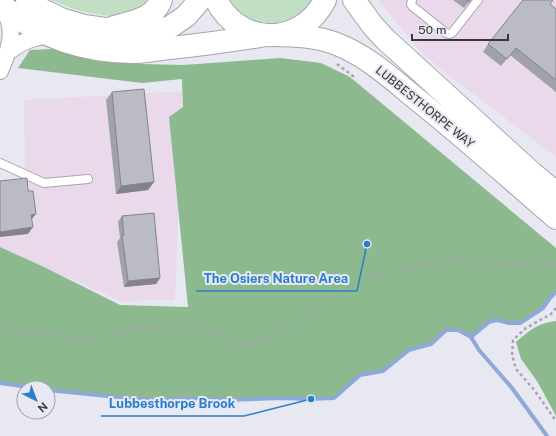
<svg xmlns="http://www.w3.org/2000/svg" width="556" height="436" font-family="'Public Sans',sans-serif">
<rect width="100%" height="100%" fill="#e8e8f2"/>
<g fill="#ead9eb">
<polygon points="378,0 556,0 556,157 439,68 417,47"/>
<polygon points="183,91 175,300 120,301 0,247 0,180 25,180 24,100"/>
</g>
<g fill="#c2dec3">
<polygon points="51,0 153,0 147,8 122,16 111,16 94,14 76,10"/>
<polygon points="226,0 315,0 309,9 284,26 247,22"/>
</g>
<g fill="#8db98f">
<path d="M53 49 97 61 142 64 183 65 280 58 321 63 350 77 556 248V292L550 298 543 308 520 323C493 320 492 318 471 337L458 330H446L431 344 409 350 383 371 360 375 334 398 311 399 281 398 226 400 193 398 159 400 117 397 48 390V388H35L0 383V247L44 267 120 305 188 307 169 117 183 107 182 79 142 83 18 68 30 50Z"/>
<path d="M556 321V416L537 381 521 359 516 342C530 330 538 323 556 321Z"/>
</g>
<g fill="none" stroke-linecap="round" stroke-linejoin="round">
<g stroke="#8ea9d8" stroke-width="4">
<polyline points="471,337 489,322 497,320 509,323 520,323 543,308 550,298 556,292"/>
<polyline points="0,383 35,388"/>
<polyline points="48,390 117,397 157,400 193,398 226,400 281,398 311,399 334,398 360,375 383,371 409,350 431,344 446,330 458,330 471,337 479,350 512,388 547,436"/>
</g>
<defs>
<g id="lane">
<polyline points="412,0 411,4 412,6 446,33 449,34 452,33 478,0"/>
<polyline points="0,163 44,183 88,179"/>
</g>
<g id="street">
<path d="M8 52C23 41 31 38 49 35"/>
<path d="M0 71C7 55 14 38 9 21 7 16 4 11 2 6"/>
</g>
<g id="highway">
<polyline points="27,0 36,7 61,19 84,26 105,29 129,35 147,34 170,27 186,16 200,0"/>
<path d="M216 0C240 47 301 47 325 0"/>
<polyline points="354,0 373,26 385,39 532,173 556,193"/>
<path d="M0 3C35 37 88 53 137 52 148 51 159 49 170 48 203 45 235 40 267 35"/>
<path d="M114 27C132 22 154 19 161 0"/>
<path d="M274 35C294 35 315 36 334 43 367 55 393 80 419 101 466 139 511 179 556 218"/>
</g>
</defs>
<use href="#lane" stroke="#a4a5ad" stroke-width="10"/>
<use href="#street" stroke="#a4a5ad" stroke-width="18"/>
<use href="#highway" stroke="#a4a5ad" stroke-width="24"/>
<g stroke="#a6a6ad" stroke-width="2.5" stroke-dasharray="3 3" stroke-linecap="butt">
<polyline points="337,64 353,76 355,73"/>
<polyline points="556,308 551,314 526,328 513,340 512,355 516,369 535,391 556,421"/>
<polyline points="0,329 88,339 131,329 183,325 223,334 241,346 258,343 276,335 309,310 369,278 445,259 521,265 541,260 556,267"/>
</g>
<use href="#lane" stroke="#fff" stroke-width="8"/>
<use href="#street" stroke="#fff" stroke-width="16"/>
<use href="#highway" stroke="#fff" stroke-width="22"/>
</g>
<g fill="#a1a1a9">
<polygon points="453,0 471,0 464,8"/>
<polygon points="550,4 556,9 556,92 510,55 501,66 483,52 488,44"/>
<polygon points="112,92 154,182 148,190 116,194 106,100"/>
<polygon points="122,216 160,278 156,284 124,287 117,242 120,238 118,222"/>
</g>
<g fill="#838389">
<polygon points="154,182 148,190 116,194 121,186"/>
<polygon points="36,214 31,220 31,215"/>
<polygon points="33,227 28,234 0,237 0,232"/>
<polygon points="160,278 156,284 124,287 128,281"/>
</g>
<g fill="#bbbbc4" stroke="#838389">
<polygon points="466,0 470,0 469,2"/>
<polygon points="523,0 553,0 550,4 556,9 556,80 516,48 507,59 488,44"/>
<polygon points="144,89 154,182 121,186 112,92"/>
<polygon points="27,178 28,191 33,191 36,214 31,215 33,227 0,232 0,181"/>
<polygon points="154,213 160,278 128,281 122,235 124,235 122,216"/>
</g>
<g text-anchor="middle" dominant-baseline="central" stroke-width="4" stroke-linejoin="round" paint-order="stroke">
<g font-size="12" fill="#37383b" stroke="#e8e8f2">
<text transform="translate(425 107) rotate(39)">LUBBESTHORPE WAY</text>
</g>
</g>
<path fill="none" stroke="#2a7fcd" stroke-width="1.5" d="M367 244L357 291H196M311 399L244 416H101"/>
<g fill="#2a7fcd" stroke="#e8e8f2" stroke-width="1.5">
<circle cx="367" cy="244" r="4"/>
<circle cx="311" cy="399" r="4"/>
</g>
<g font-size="13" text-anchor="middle" font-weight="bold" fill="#2a7fcd" stroke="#e8e8f2" stroke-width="4" stroke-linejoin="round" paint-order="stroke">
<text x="276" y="283">The Osiers Nature Area</text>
<text x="172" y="408">Lubbesthorpe Brook</text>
</g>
<g transform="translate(36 400) rotate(138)"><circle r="19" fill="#e8e8f2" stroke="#a1a2a9"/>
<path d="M0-3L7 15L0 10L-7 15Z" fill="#2a7fcd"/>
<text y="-6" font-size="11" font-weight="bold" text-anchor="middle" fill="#37383b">N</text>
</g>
<path d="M412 34v6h96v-6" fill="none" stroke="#37383b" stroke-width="2"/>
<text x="418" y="34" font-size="12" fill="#37383b" stroke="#e8e8f2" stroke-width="3" paint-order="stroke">50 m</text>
</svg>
